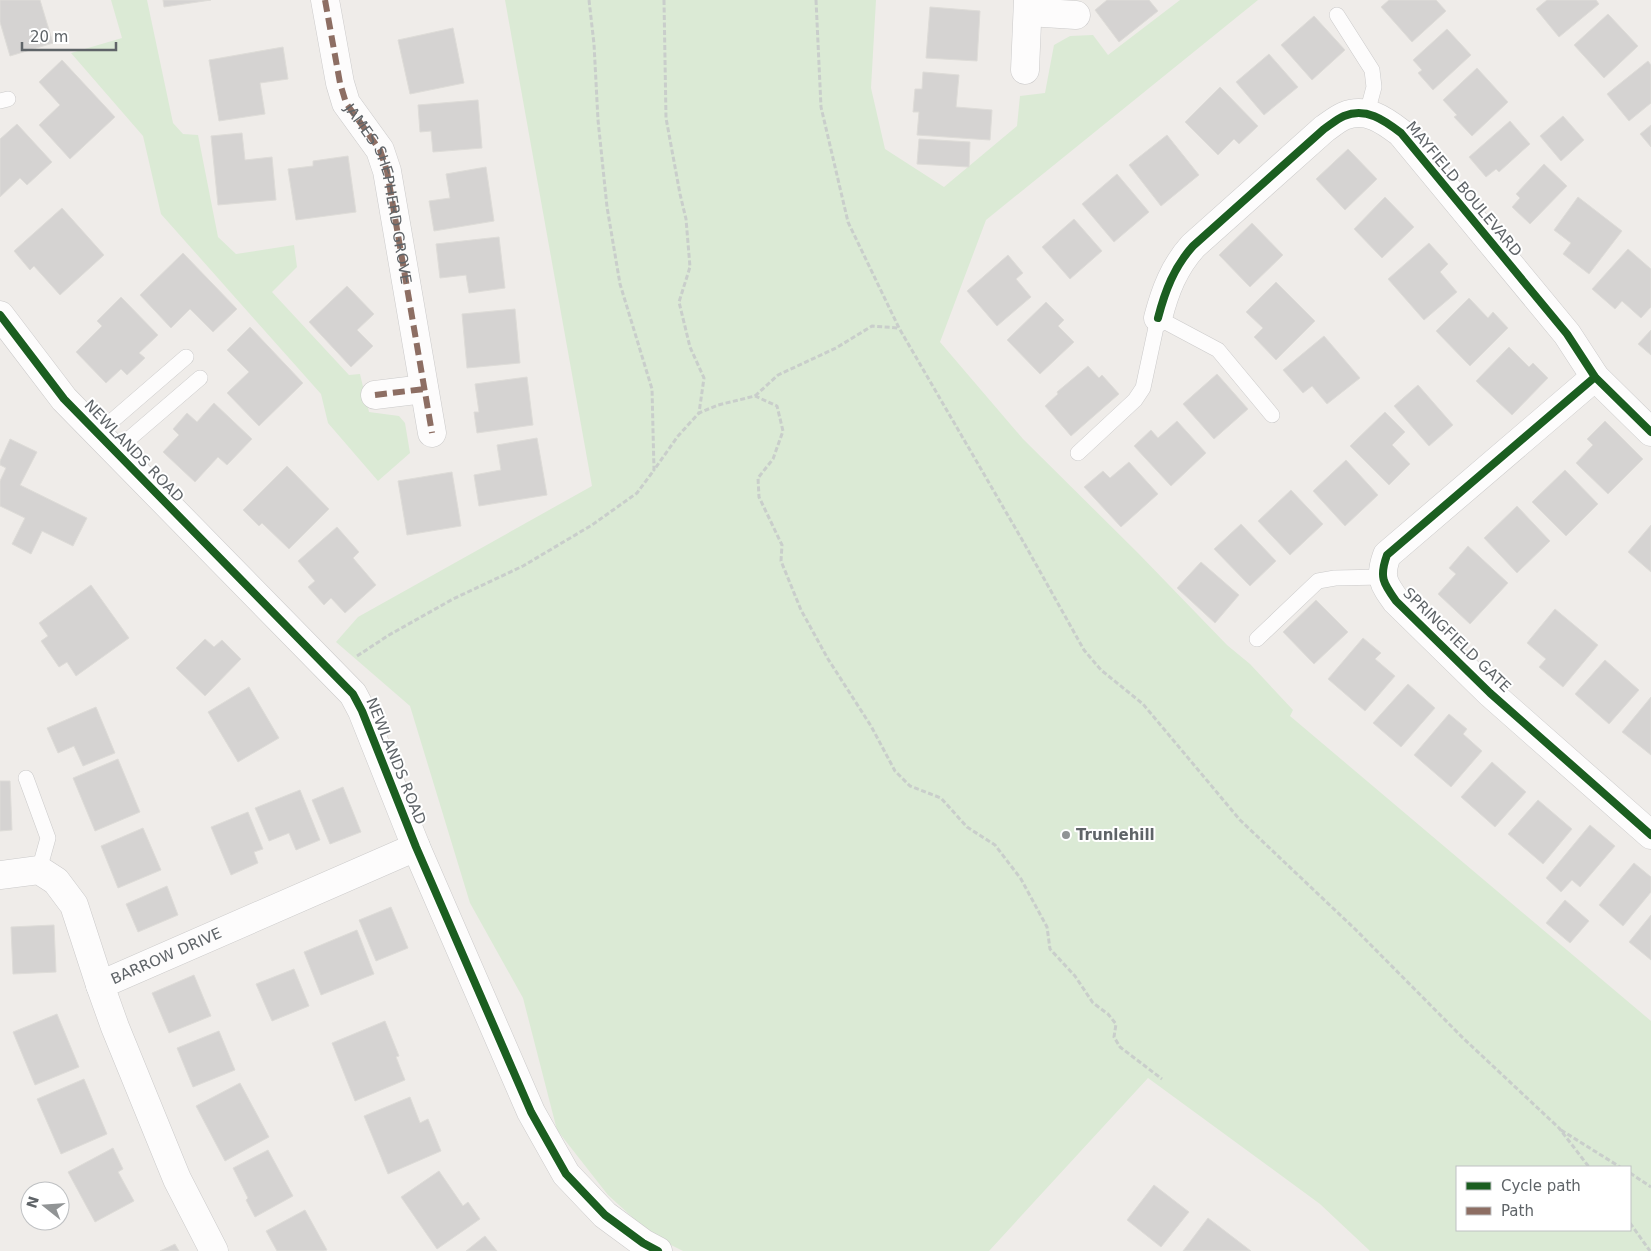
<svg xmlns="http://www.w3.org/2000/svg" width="1651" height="1251" font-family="'DejaVu Sans',sans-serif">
<rect width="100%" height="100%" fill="#efece9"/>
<g fill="#dbead5" fill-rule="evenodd">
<polygon points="111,0 147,0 173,123 183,134 198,135 218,237 236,254 294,245 297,267 272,292 349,375 360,374 369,412 399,416 405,423 410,453 378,481 328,423 321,394 161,214 143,136 71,53 122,38"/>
<path d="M505 0H876L871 88 885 149 944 187 1017 126 1020 96 1045 93 1054 45 1070 36 1093 35 1108 55 1180 0H1258L986 220 940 342 1023 439 1138 553 1227 645 1250 664 1293 710 1290 716 1651 1021V1251H1370L1320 1204 1148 1078 989 1251H683L653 1236 608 1195 557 1130 523 998 470 903 410 706 336 642 358 617 592 486ZM1457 1167H1630V1230H1457Z"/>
</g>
<g fill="#d5d3d2" stroke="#dedcd8">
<polygon points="0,0 40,0 53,43 10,56 0,22"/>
<polygon points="163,0 211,0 164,7"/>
<polygon points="1107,0 1149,0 1158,11 1119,42 1095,10"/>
<polygon points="1389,0 1436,0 1446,11 1412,42 1381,7"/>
<polygon points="1547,0 1596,0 1599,4 1559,37 1536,9"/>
<polygon points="930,7 980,11 977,61 926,58"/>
<polygon points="1608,14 1638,46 1604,78 1574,45"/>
<polygon points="1314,16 1345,50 1312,80 1281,45"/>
<polygon points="453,28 464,83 410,94 398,40"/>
<polygon points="1447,29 1471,55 1433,90 1418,73 1422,70 1413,60"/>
<polygon points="283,47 288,79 260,83 265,114 219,121 209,60"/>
<polygon points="1269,54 1298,87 1264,115 1236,82"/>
<polygon points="62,60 115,117 70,159 39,125 60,105 39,82"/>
<polygon points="1648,61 1651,65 1651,103 1629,121 1607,94"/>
<polygon points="1477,68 1508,102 1472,136 1454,117 1457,115 1443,100"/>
<polygon points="923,72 959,75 956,107 992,110 990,140 917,135 919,112 913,112 915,89 922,89"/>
<polygon points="1220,87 1258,126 1239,144 1234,139 1218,155 1185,122"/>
<polygon points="478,100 482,148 433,152 431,131 420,132 418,105"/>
<polygon points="1563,116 1584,140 1561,161 1540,136"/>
<polygon points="1510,121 1530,144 1499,172 1496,169 1486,177 1469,157"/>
<polygon points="17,124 52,162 27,185 20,178 0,197 0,139"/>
<polygon points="1651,125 1651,147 1640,134"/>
<polygon points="242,133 245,160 272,157 276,200 218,205 211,136"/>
<polygon points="1167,135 1199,175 1161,206 1129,165"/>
<polygon points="919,139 970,142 969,167 917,164"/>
<polygon points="1348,149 1377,179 1345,210 1316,179"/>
<polygon points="348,156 356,212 296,220 288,169 313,166 313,161"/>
<polygon points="1544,164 1567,186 1530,224 1512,207 1520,198 1516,194"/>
<polygon points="486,167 494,221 434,231 429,201 450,198 446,174"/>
<polygon points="1117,174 1149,212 1114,242 1082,204"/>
<polygon points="1385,197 1414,227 1382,258 1354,229"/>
<polygon points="1578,197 1622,231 1589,274 1563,254 1571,243 1554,230"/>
<polygon points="62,208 104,255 60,295 34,266 30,270 14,251"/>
<polygon points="1074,219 1102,251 1070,279 1042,247"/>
<polygon points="1252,223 1283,255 1250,287 1219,255"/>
<polygon points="499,237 505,288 469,293 466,275 440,278 436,244"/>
<polygon points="1429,243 1448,264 1440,272 1457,292 1424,320 1388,279"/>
<polygon points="1628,249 1651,269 1651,307 1641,318 1622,301 1615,309 1592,289"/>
<polygon points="183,253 237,309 213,332 190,309 171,328 140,295"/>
<polygon points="1008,255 1023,273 1016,279 1031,297 997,326 967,291"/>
<polygon points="1276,282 1315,321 1276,360 1254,337 1263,328 1246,312"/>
<polygon points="347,286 374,314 357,330 373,346 351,367 309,322"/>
<polygon points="121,297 158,335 139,353 145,358 127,375 121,369 106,383 76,352 102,326 97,321"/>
<polygon points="1469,298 1488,318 1493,312 1508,328 1470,366 1436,331"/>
<polygon points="1046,302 1064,320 1058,326 1074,342 1040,374 1007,340"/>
<polygon points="515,309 520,363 467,368 462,314"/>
<polygon points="250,327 303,383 259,426 227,393 249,372 227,350"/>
<polygon points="1651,330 1651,355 1638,344"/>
<polygon points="1324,336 1360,378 1327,404 1312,386 1303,393 1283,370"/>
<polygon points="1509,347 1529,367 1533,363 1548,378 1512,415 1476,381"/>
<polygon points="1088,366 1099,378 1102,375 1119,394 1071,436 1045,406 1058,394 1057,392"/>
<polygon points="1217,374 1248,409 1214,439 1183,404"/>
<polygon points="527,377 533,425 477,433 474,412 479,412 475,384"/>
<polygon points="1418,385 1453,425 1429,446 1394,406"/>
<polygon points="214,403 252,439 227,465 218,457 195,482 163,452 179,435 173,429 187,413 197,422"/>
<polygon points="1385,412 1405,432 1392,445 1410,464 1389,485 1350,446"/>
<polygon points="1177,421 1206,453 1171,486 1134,446 1151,430 1158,438"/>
<polygon points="1605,421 1643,459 1608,494 1576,463 1593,445 1587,439"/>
<polygon points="537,438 547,495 479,506 474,475 501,470 497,445"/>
<polygon points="10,439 37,452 20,485 87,518 73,546 42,531 31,554 12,544 25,518 0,506 0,481 6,468 0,465 0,461"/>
<polygon points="1346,460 1378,495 1345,526 1313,491"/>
<polygon points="1129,462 1158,494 1121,527 1084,487 1103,471 1110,478"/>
<polygon points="287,466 329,509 289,549 262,523 259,526 243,510"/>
<polygon points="1565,470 1598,504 1566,536 1532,502"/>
<polygon points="452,472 461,526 407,535 398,481"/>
<polygon points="1291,490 1323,524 1290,555 1258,521"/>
<polygon points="1517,506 1550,541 1517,573 1484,538"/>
<polygon points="1241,524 1276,561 1250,586 1214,549"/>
<polygon points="1651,525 1651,572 1628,552"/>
<polygon points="337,527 359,552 353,558 376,585 345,613 331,598 324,605 308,587 315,581 298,561"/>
<polygon points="1468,546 1508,583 1470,624 1438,594 1456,574 1449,568"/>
<polygon points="1201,562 1239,595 1215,623 1177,588"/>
<polygon points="91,585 129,638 76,676 67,662 59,667 41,641 48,636 39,623"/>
<polygon points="1316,600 1348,632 1314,664 1283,632"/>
<polygon points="1555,609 1598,645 1563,687 1539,667 1546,659 1527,643"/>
<polygon points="1363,638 1381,653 1375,659 1395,676 1365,711 1328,679"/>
<polygon points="205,639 214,647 222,640 241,659 205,696 176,668"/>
<polygon points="1605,660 1639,690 1609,724 1575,694"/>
<polygon points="1408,684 1435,708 1401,747 1373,723"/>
<polygon points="249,687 279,738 238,762 208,712"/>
<polygon points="1651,697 1651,755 1622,732"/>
<polygon points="96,707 115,753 83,766 74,746 58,753 47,728"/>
<polygon points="1449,714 1467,729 1463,734 1482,751 1451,787 1414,755"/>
<polygon points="118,759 140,812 95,831 73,778"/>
<polygon points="1492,762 1526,792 1495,827 1461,797"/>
<polygon points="0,781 10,781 12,830 0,831"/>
<polygon points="343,787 361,832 330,844 312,800"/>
<polygon points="300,790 320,840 296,850 289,833 269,841 255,808"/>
<polygon points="1538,800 1572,829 1543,864 1508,834"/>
<polygon points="248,812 263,849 254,852 258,863 231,875 211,827"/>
<polygon points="1590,825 1615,846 1580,887 1572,880 1561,892 1546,878"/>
<polygon points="143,828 161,870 118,888 101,846"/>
<polygon points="1634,863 1651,877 1651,892 1623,926 1599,905"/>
<polygon points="167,886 178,915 138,932 126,904"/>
<polygon points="1565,900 1589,921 1570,943 1546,923"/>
<polygon points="391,907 408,948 376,961 359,920"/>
<polygon points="1651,915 1651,960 1629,942"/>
<polygon points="54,925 56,972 13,974 11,927"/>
<polygon points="357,930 374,974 321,995 304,952"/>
<polygon points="294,969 309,1006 272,1021 256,984"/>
<polygon points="194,975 211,1016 169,1033 152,993"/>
<polygon points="57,1014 79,1067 35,1085 13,1032"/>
<polygon points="385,1021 399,1056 396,1057 405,1080 355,1101 332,1043"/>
<polygon points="219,1031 235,1070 193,1087 177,1048"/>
<polygon points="84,1079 107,1134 61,1154 37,1099"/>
<polygon points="240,1083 269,1137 225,1161 196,1106"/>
<polygon points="410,1097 420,1123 428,1119 441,1151 388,1174 364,1116"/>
<polygon points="113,1148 123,1169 118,1172 134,1201 95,1222 68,1172"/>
<polygon points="268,1150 293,1196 255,1217 246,1200 248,1198 233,1168"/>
<polygon points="439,1171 463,1206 468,1202 480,1219 437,1249 401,1197"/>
<polygon points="1154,1185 1189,1212 1161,1247 1127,1220"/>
<polygon points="305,1210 327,1250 324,1251 277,1251 266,1231"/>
<polygon points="1208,1218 1251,1251 1183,1251"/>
<polygon points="485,1236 497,1251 466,1251 481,1239"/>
<polygon points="175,1244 179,1251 160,1251"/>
</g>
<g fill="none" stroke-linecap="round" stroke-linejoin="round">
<defs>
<g id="lane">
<polyline points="1337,15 1372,70 1374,87 1367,113"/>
<polyline points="0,101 8,99"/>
<polyline points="98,433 186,357"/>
<polyline points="115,451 200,378"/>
<polyline points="1078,453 1135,400 1143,388 1158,318 1218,350 1272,415"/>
<polyline points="1257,639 1318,581 1335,578 1382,577"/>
<polyline points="26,778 48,838 39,870"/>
</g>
<g id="street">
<polyline points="325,0 340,83 346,103 380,150 387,171 432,433"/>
<polyline points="1028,12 1076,15"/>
<polyline points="1025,70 1028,0"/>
<polyline points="0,315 64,399 353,694 362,711 416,847 531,1112 540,1128 566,1174 605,1215 643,1243 658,1251"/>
<path d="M1158 318C1165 291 1174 267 1193 246L1324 129C1330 125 1337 119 1344 116 1366 107 1384 120 1401 133L1567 334 1595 377 1651 432"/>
<path d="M1595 377 1387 555C1379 577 1383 583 1396 601L1490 693 1651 835"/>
<polyline points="375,395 424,389"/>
<polyline points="0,875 39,870 56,881 74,905 100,985"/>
<path id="s1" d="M214 1251 177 1179 115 1027 100 985 416 847"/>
</g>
</defs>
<use href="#lane" stroke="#cbcaca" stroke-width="16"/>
<use href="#street" stroke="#cbcaca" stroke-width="29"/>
<g stroke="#c9cecb" stroke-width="3" stroke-dasharray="5 2.5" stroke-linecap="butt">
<polyline points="589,0 594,44 598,120 607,207 620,284 652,389 654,470 678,436 699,413"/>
<polyline points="664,0 666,118 680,194 686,219 690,267 679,302 690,347 704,378 699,413 718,405 755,396 777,406 783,431 773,459 758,478 759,497 782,545 781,561 801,610 828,659 871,726 895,771 910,786 941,798 967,827 995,845 1021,879 1047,927 1050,949 1075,976 1093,1003 1108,1014 1116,1024 1114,1037 1120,1047 1162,1079"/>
<polyline points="816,0 821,107 848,222 899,328 1024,543 1084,650 1101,670 1143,704 1240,820 1356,930 1463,1038 1559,1128 1589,1167"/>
<polyline points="755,396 778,375 836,348 872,326 898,328"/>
<polyline points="357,656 389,635 453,599 523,566 592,525 637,493 654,470"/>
<polyline points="1561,1130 1620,1167"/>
<polyline points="1630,1173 1651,1187"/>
<polyline points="1630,1223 1650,1251"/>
</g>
<use href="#lane" stroke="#fdfcfc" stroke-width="15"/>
<use href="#street" stroke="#fdfcfc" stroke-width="28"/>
<g stroke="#8d6e63" stroke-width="6" stroke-dasharray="12 6" stroke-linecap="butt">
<path id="s2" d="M325 0 340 83 346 103 380 150 387 171 432 433"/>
<polyline points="375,395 424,389"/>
</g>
<defs>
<g id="cycleway">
<polyline points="0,315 64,399 353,694 362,711 416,847 531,1112 540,1128 566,1174 605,1215 643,1243 658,1251"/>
<path d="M1158 318C1165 291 1174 267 1193 246L1324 129C1330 125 1337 119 1344 116 1366 107 1384 120 1401 133L1567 334 1595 377 1651 432"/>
<path d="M1595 377 1387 555C1379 577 1383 583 1396 601L1490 693 1651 835"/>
</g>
</defs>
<use href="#cycleway" stroke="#fff" stroke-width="11"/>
<use href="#cycleway" stroke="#1b5e20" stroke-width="8"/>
</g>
<circle fill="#919495" stroke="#fff" stroke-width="2" cx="1066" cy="835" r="5"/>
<g text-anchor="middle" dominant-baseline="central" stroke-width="4" stroke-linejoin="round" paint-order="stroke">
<g font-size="15" fill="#5f6468" stroke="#fff">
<text transform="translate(1464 189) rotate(50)">MAYFIELD BOULEVARD</text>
<text stroke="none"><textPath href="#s2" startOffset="204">JAMES SHEPHERD GROVE</textPath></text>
<text transform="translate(134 451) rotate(46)">NEWLANDS ROAD</text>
<text transform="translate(1457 640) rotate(44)">SPRINGFIELD GATE</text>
<text transform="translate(396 761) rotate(68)">NEWLANDS ROAD</text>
<text stroke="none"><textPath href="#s1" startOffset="362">BARROW DRIVE</textPath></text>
</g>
<g font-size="15" font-weight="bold" fill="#5f6468" stroke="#fff" text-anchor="start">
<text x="1076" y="835">Trunlehill</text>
</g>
</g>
<rect x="1456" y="1166" width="175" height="65" fill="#ffffff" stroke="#bfc1c3"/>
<rect x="1466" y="1182" width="25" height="8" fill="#1b5e20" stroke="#bfc1c3"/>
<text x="1501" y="1191" font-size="15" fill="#5f6468">Cycle path</text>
<rect x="1466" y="1207" width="25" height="8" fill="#8d6e63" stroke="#bfc1c3"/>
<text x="1501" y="1216" font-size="15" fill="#5f6468">Path</text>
<g transform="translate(45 1206) rotate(287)"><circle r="24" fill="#ffffff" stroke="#bfc1c3"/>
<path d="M0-4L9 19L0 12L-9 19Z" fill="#919495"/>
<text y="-8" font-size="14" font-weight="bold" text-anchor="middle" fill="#5f6468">N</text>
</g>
<path d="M22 42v8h94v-8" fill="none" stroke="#5f6468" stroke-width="2.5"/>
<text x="30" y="42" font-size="15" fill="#5f6468" stroke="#ffffff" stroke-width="4" paint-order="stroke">20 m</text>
</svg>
